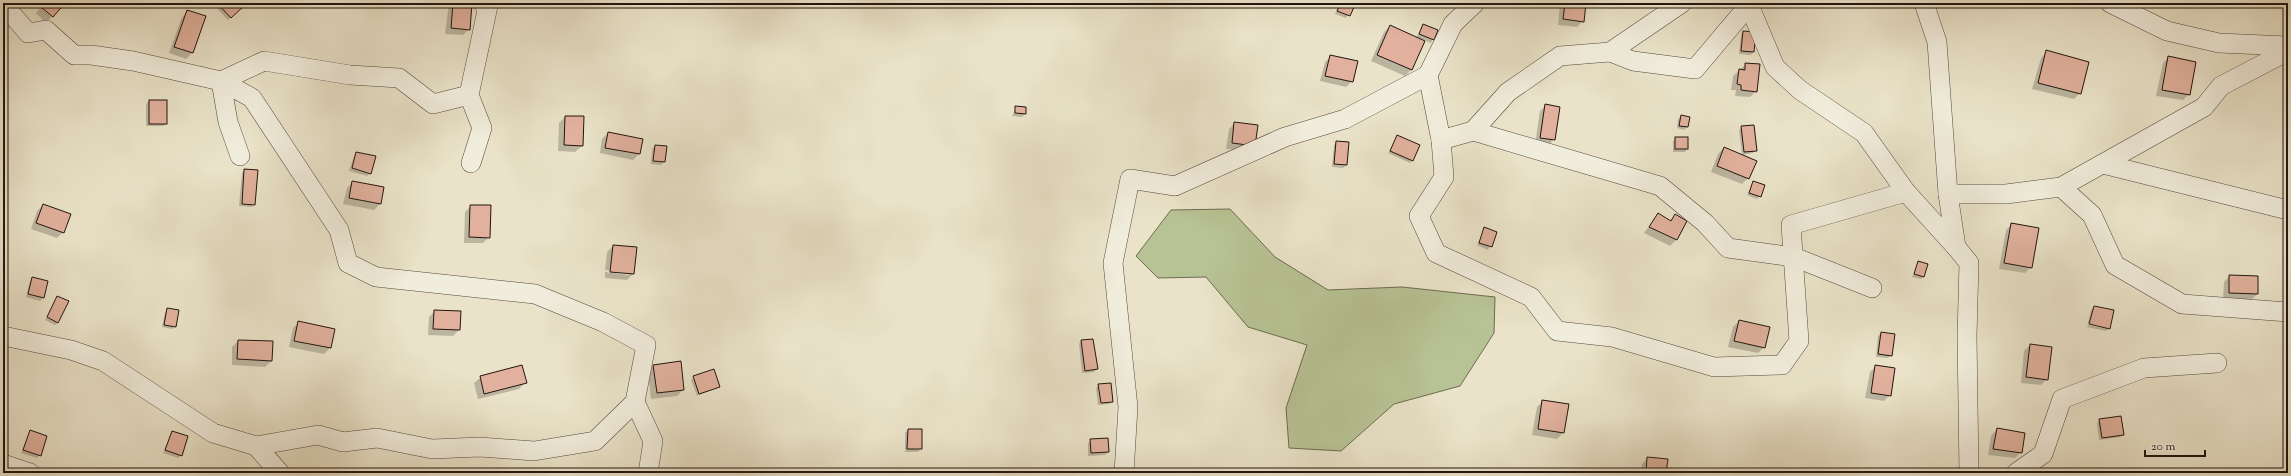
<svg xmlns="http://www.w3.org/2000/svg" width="2291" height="476" font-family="'Sorts Mill Goudy',serif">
<rect width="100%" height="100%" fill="#eae3c9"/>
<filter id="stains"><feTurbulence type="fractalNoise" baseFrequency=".005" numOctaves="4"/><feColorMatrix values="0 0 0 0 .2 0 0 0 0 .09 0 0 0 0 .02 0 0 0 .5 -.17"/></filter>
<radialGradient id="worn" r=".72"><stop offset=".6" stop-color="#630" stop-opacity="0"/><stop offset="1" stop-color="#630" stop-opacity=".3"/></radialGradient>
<polygon fill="#b8c395" stroke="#6c6c52" points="1230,209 1275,257 1328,290 1402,287 1495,297 1494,333 1460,386 1394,404 1341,451 1289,448 1286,408 1307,345 1248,327 1206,277 1158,278 1136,256 1171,210"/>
<g fill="#0003">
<polygon points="44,3 64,3 46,23 36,13"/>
<polygon points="239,3 242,6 228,20 213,4"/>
<polygon points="449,3 471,3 469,29 463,35 445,34"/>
<polygon points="1340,3 1353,5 1346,18 1335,14"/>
<polygon points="1560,3 1585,3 1583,21 1577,27 1558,25"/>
<polygon points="188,11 204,17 192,53 186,59 169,53 182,17"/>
<polygon points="1423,25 1437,30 1431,43 1424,40 1411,70 1405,76 1371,61 1384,32 1390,26 1416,38"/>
<polygon points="1744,32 1753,52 1751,55 1739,54 1741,35"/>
<polygon points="2047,52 2080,93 2074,99 2032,89 2041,58"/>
<polygon points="1331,56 1352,81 1346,87 1320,81 1325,62"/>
<polygon points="2169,57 2189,94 2183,100 2156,96 2163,63"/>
<polygon points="1746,64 1756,91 1750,97 1735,96 1736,90 1731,90 1733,76"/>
<polygon points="149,101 166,124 163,126 146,126 146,104"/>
<polygon points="1546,105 1554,139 1548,146 1535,144 1540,111"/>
<polygon points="1016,107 1025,114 1022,117 1012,116"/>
<polygon points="1681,116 1687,127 1684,130 1677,128 1678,119"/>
<polygon points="565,117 582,146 575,152 558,151 559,123"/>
<polygon points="1235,123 1248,151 1226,149 1229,129"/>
<polygon points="1742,127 1756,150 1753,153 1742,155 1739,130"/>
<polygon points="608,133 642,140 639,154 633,160 600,153 602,139"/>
<polygon points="1398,136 1412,160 1410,163 1388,153"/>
<polygon points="1676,138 1687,149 1685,152 1673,152 1673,141"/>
<polygon points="1337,142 1346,165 1343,168 1332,167 1334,145"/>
<polygon points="655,146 664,162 661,165 651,164 652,149"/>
<polygon points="1724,148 1748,178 1742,184 1711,172 1718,154"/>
<polygon points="356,153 370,173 367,176 349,171 354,156"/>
<polygon points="245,170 254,204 251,207 239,206 242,173"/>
<polygon points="353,182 380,204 374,210 343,204 347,188"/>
<polygon points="1754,182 1760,196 1757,199 1747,195"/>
<polygon points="43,205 63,232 57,238 31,229 37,211"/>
<polygon points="471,206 489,237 483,243 464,243 465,212"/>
<polygon points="1658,214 1669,221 1675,216 1686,221 1676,240 1670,246 1644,233"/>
<polygon points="2012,224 2031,267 2025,273 1999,269 2006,230"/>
<polygon points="1485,228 1496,232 1488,250 1477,245"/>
<polygon points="613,246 633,274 627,280 605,278 605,272 629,275 629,273 605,270 607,252"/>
<polygon points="1918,262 1924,276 1921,279 1912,277"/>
<polygon points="2230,276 2257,294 2251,300 2223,299 2224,282"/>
<polygon points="33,278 43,298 40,301 26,297 30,281"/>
<polygon points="58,297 58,322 55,325 45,320"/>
<polygon points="2094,307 2109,328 2108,329 2088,323 2091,310"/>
<polygon points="168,310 175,326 172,329 162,327 165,312"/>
<polygon points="435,311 460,312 459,330 453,336 428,335 429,317"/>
<polygon points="1739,321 1764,347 1758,353 1728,347 1733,327"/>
<polygon points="299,322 334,329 330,348 324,354 289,347 293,328"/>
<polygon points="2088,325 2108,329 2106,331 2087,327"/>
<polygon points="1881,333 1891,355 1888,358 1876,357 1878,336"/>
<polygon points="238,341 271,361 265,367 232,365 232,347"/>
<polygon points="1081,341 1097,369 1094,372 1082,373 1079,344"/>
<polygon points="2030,345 2047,379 2041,385 2021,383 2024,351"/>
<polygon points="654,366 683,390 677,396 651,399 648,372"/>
<polygon points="1876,366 1890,395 1884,401 1865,398 1870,372"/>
<polygon points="481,377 525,383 519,389 478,399 474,383"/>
<polygon points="694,377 719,387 697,396 691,380"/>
<polygon points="1099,385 1112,401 1109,404 1098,405 1096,388"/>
<polygon points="1543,401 1568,405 1563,433 1557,439 1532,435 1537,407"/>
<polygon points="2100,420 2123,434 2120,437 2099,440 2097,423"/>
<polygon points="1997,429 2021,452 2015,458 1988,455 1991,436"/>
<polygon points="908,430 921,449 918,452 905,452 905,433"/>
<polygon points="30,431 40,455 37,458 21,453"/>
<polygon points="172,432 181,455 178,458 163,453"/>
<polygon points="1091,440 1108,452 1105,455 1088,456 1088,443"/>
<polygon points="1648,458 1665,473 1641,473 1642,464"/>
</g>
<g fill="#e1b19d" stroke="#21140f">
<polygon points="44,3 65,3 53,17 41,7"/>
<polygon points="217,3 241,3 244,6 231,18"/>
<polygon points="453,3 472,3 470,30 451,28"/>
<polygon points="1341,3 1355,5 1350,16 1337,11"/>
<polygon points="1565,3 1586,3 1584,22 1563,19"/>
<polygon points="187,10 206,16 193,53 174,47"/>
<polygon points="1423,24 1438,30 1434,40 1419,34"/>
<polygon points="1390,25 1425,41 1412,70 1377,55"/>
<polygon points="1743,31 1756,32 1754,52 1741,51"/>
<polygon points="2046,50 2089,62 2081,94 2038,83"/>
<polygon points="1330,55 1358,61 1353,82 1325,76"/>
<polygon points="2168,56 2196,62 2190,95 2162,90"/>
<polygon points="1745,63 1760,64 1757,92 1741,90 1741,85 1737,84 1739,69 1745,70"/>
<rect x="149" y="100" width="18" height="24"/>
<polygon points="1545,104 1560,107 1555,140 1540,138"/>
<polygon points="1015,106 1026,107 1026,114 1015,113"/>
<polygon points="1681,115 1690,117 1688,127 1679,126"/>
<polygon points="565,116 584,116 583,146 564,145"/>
<polygon points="1234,122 1258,125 1255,146 1232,143"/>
<polygon points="1754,125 1757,151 1744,152 1741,126"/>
<polygon points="608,132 643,139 640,154 605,148"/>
<polygon points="1397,135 1420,145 1413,161 1390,151"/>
<rect x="1675" y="137" width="13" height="12"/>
<polygon points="1336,141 1349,142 1347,165 1334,164"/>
<polygon points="655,145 667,146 665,162 653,161"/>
<polygon points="1724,147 1757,161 1749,179 1717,166"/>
<polygon points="356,152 376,156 371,174 352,168"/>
<polygon points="244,169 258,170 255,205 242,204"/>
<polygon points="352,181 384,187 381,204 349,198"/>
<polygon points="1753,181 1765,185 1761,197 1749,193"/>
<polygon points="43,204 71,214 64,233 36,223"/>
<polygon points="470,205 491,205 490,238 469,237"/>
<polygon points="1658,213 1671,221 1675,214 1687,221 1677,240 1649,227"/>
<polygon points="2011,223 2039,228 2032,268 2004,263"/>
<polygon points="1484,227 1497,232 1492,247 1479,243"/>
<polygon points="613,245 637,247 634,274 610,272"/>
<polygon points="1918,261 1928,264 1924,277 1914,274"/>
<polygon points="2229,275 2258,276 2258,294 2229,293"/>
<polygon points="32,277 48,281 44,298 28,294"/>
<polygon points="57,296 69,301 58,323 47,317"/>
<polygon points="2094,306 2114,310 2110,329 2089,324"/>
<polygon points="167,308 179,310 176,327 164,325"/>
<polygon points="434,310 461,311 460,330 433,329"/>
<polygon points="1739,320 1770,327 1765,348 1734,341"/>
<polygon points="298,321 335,329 331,348 294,341"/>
<polygon points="1881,332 1895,334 1892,356 1878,354"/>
<polygon points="1093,339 1098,369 1085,371 1081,340"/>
<polygon points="238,340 273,341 272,361 237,359"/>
<polygon points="2030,344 2052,347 2048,380 2026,377"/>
<polygon points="681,361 684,390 657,393 653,365"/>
<polygon points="522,365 527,383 484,394 480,376"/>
<polygon points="1875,365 1895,368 1891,396 1871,393"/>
<polygon points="714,369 720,387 699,394 693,376"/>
<polygon points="1111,383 1113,402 1101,403 1098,384"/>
<polygon points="1542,400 1569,404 1564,433 1538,429"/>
<polygon points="2121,416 2124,435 2102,438 2099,419"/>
<polygon points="1997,428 2025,433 2022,453 1993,449"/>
<polygon points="908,429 922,429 922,449 907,449"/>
<polygon points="30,430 47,436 41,456 23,450"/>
<polygon points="172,431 188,436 182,456 165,450"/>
<polygon points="1108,438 1109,452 1091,453 1090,439"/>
<polygon points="1647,457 1668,459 1666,473 1646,473"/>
</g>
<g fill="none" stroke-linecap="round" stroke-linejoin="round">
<defs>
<g id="minor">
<polyline points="1751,3 1749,5 1775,67 1800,90 1864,133 1906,192 1956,247 1948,194 1937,42 1924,3"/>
<polyline points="2110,3 2167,31 2219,43 2288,46"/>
<polyline points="3,4 28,33 46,30 74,55 91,55 133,61 221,81 264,61 350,75 399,78 433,104 469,95"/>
<polyline points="1610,52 1633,61 1695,69 1749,5"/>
<polyline points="1428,75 1441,140 1473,131 1508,92 1560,56 1610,52 1682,3"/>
<polyline points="1473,131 1660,186 1705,223 1728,248 1794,257 1872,288"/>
<polyline points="1441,140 1444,177 1419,216 1436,253 1531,297 1557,331 1612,337 1714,367 1782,365 1799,341 1791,225 1906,192"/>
<polyline points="240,156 228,122 221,81 252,98 339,230 348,263 376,277 535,294 603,322 646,345 635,402 595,441 534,451 480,447 432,449 377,438 343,442 318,435 256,446"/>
<polyline points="471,163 482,128 469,95 488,6 483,3"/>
<polyline points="2103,164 2288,210"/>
<polyline points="2061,187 2092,215 2115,265 2182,304 2288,312"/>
<polyline points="1948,194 2006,194 2061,187 2204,107 2221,86 2288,51"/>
<polyline points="1956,247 1969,263 1967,336 1969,473"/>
<polyline points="3,336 71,350 103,361 213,433 256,446 280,473"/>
<polyline points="635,402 653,441 648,473"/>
<polyline points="3,464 30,473"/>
<polyline points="1124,473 1128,407 1113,263 1130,179 1175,186 1285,137 1345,119 1428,75 1453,24 1475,3"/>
<polyline points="2016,473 2043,454 2062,399 2144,368 2217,363"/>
</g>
</defs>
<use href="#minor" stroke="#53483e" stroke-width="20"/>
<use href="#minor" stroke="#f1eddc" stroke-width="19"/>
</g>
<rect width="2291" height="476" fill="none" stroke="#eae3c9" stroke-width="16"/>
<rect x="4" y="4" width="2283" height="468" fill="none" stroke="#21140f" stroke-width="2"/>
<rect x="8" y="8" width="2275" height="460" fill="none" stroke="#21140f"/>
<path d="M2145 450v6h60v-6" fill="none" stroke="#21140f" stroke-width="2"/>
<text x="2151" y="450" font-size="12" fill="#21140f" stroke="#f1eddc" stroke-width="3" paint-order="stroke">20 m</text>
<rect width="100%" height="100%" filter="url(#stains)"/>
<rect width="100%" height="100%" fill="url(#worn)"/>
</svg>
